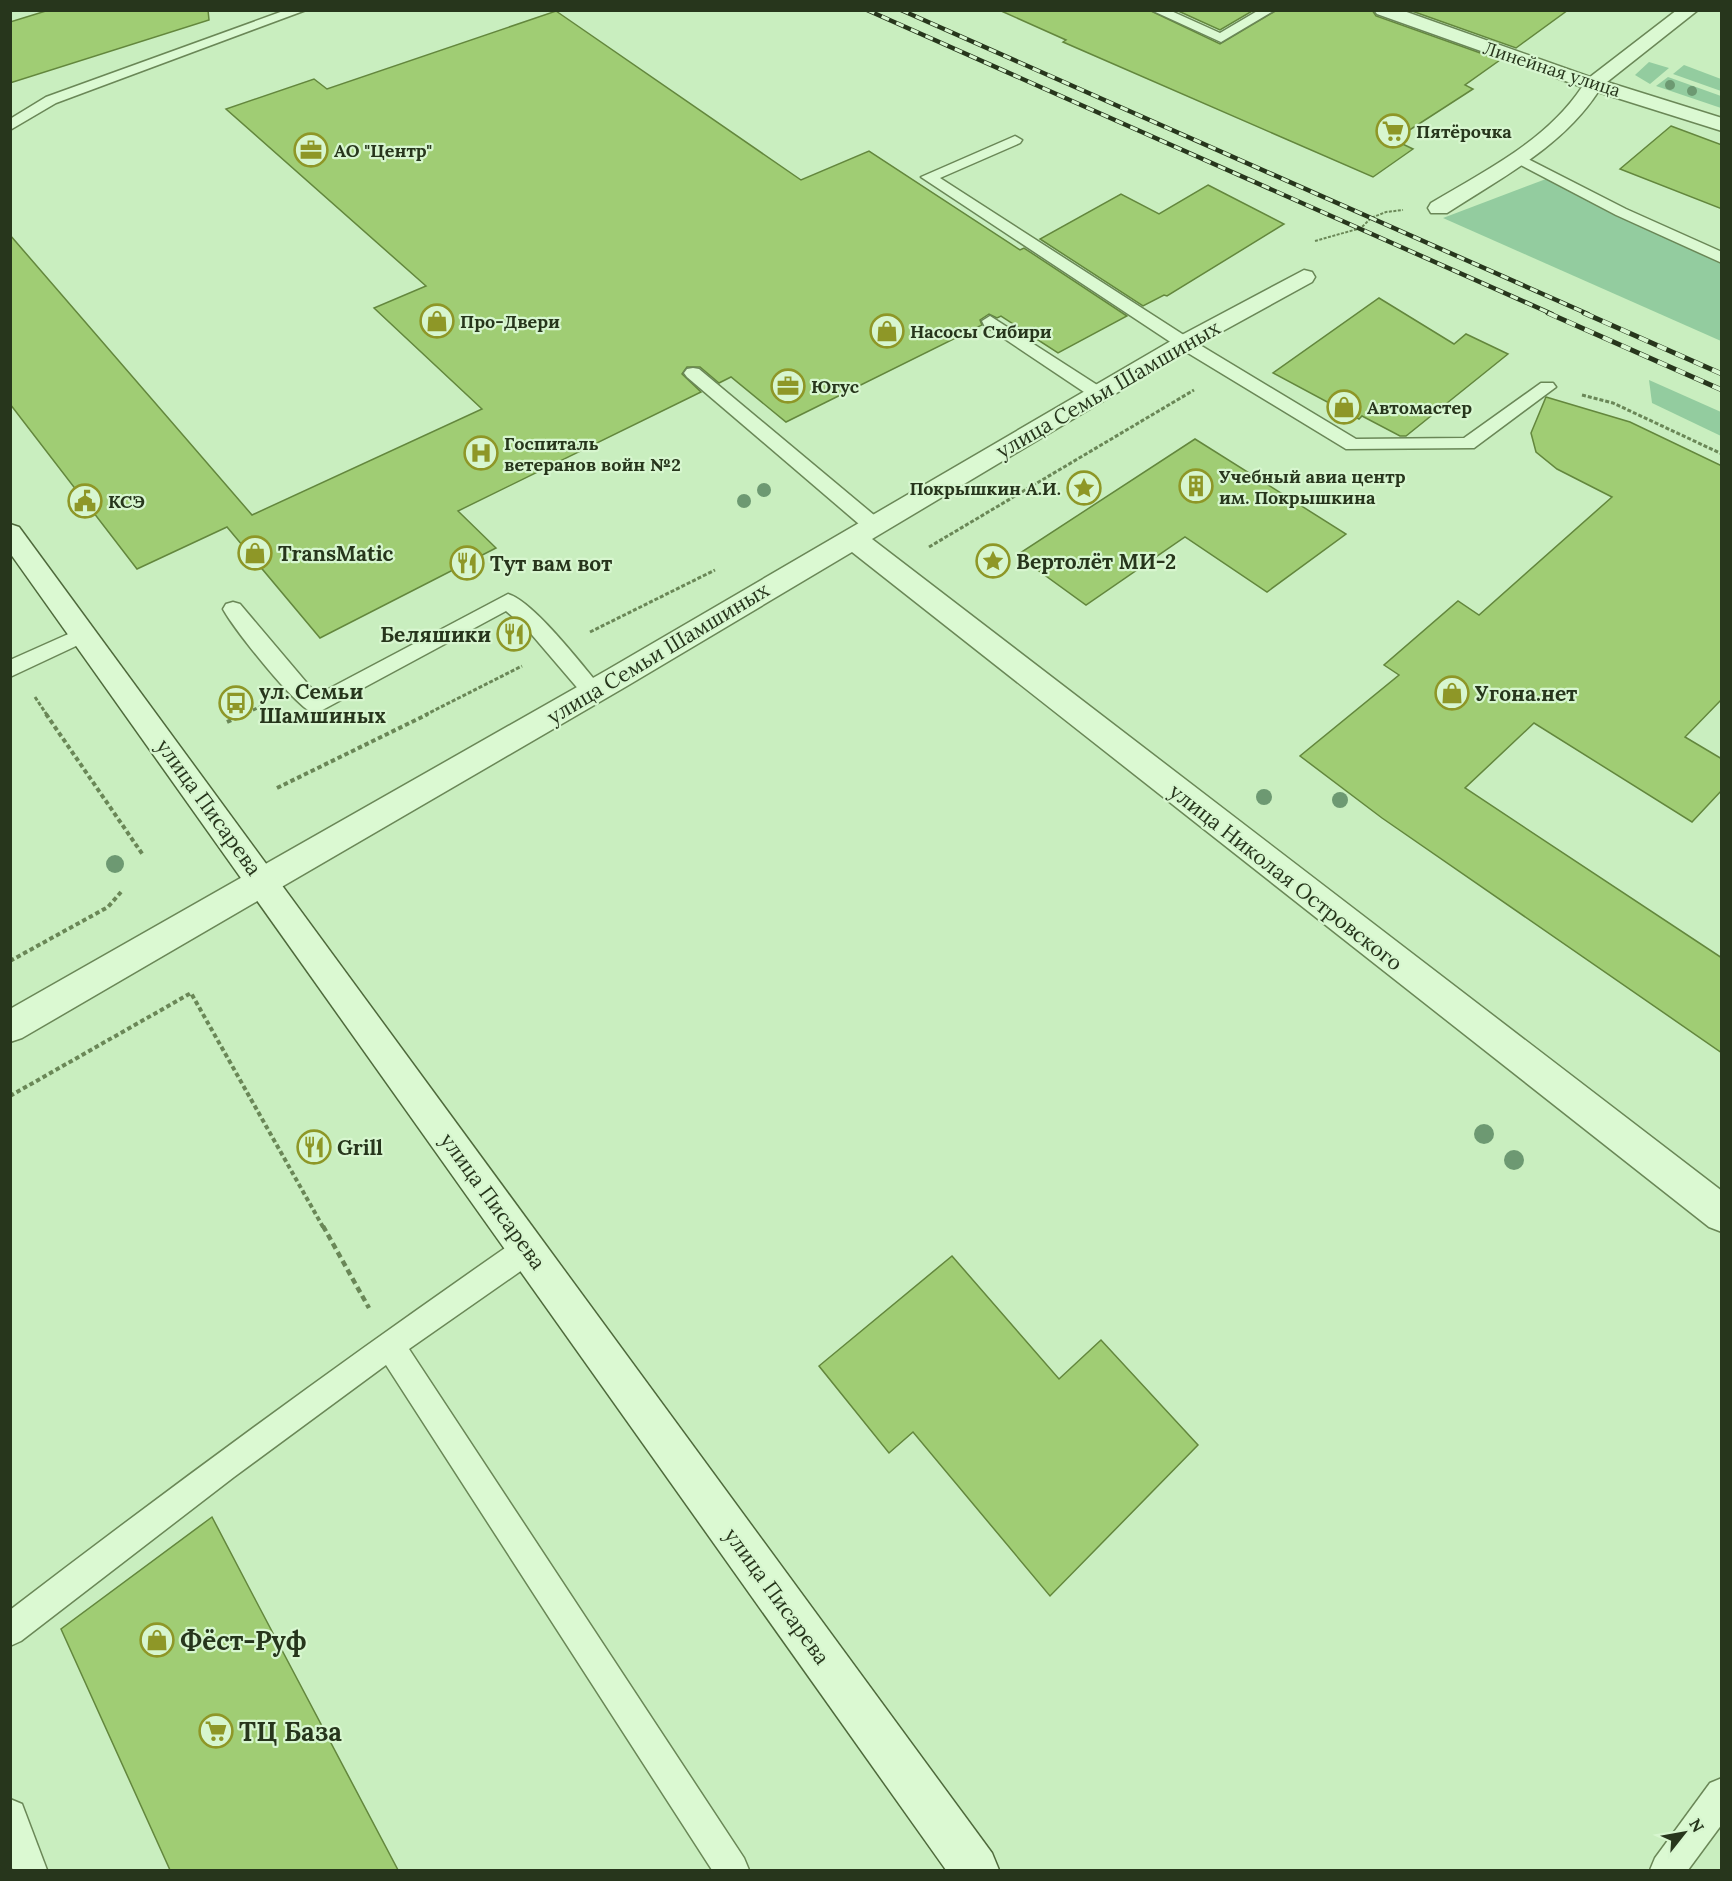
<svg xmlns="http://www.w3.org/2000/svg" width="1732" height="1881" font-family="Lora,serif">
<rect width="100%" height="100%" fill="#c9eebf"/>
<g fill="#93cc9f">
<polygon points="1649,62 1669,68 1650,84 1635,75"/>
<polygon points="1684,65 1721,79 1721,91 1673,74"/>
<polygon points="1668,77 1721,96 1721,108 1656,86"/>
<polygon points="1561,178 1721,256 1721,341 1443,218 1546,179"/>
<polygon points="1649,380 1721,412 1721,436 1652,403"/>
</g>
<g fill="#a0cd74" stroke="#63873d" stroke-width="1.5">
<polygon points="49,10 208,10 209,20 10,83 10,22"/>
<polygon points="999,10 1149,10 1220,44 1277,10 1372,10 1376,16 1500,60 1465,85 1473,89 1394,140 1413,149 1373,177 1063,42 1066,40"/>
<polygon points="1176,10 1254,10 1220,30"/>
<polygon points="1409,10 1568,10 1516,48"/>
<polygon points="556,11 801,180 869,151 1020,250 1024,248 1127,316 1058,353 1001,316 997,318 989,314 980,320 982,325 786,422 731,377 719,383 700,367 687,367 682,374 701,392 458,511 496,548 320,638 227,527 137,569 10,404 10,235 252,515 482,409 374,308 426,286 226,109 314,79 327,89"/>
<polygon points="1671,126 1722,145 1722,209 1620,169"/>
<polygon points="1208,185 1284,224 1167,296 1164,295 1143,306 1040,239 1121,194 1159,214"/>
<polygon points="1379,298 1454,344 1466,334 1508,354 1406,436 1400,436 1362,416 1359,419 1273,373"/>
<polygon points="1546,397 1630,422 1722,466 1722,699 1685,737 1722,759 1722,790 1692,822 1534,723 1465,788 1722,958 1722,1053 1382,818 1300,756 1399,675 1384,665 1458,601 1479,615 1612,497 1557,469 1536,452 1531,433"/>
<polygon points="1195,439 1346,534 1267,592 1185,537 1086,605 1017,555"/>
<polygon points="952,1256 1059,1379 1101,1340 1198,1445 1050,1596 913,1432 889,1453 819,1366"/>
<polygon points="212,1517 256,1601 398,1870 170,1870 61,1629"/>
</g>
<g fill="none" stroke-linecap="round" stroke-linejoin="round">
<defs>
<g id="lane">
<polygon points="286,10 306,10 56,103 10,130 10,119 46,97"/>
<polygon points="1151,10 1169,10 1220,33 1259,10 1275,10 1221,42"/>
<polygon points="1015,136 1022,140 1020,143 940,178 1190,339 1356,439 1464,438 1541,383 1553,383 1556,387 1474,448 1346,449 1178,347 921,177"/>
<polygon points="1518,154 1626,209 1722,252 1722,263 1616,215 1513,161 1511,158 1513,155"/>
<polygon points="990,316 1105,390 1108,394 1105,398 1093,398 984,325 982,321"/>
<polygon points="693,368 699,369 880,520 883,525 880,530 866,530 687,377 684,373 687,369"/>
<path d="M508 594C534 602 581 664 600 686L604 692 600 698 593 700 586 698 527 629 506 611 315 714C296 708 234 629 223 609L226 604 233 602 240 604 317 695Z"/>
<polygon points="84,627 91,629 94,634 91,639 10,677 10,660"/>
<path d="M528 1236 538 1239 542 1249 538 1259 409 1349 744 1858 749 1870H712L386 1365 234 1477 21 1641 10 1646V1610C177 1482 345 1359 518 1239Z"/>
<polygon points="1722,1778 1722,1824 1688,1870 1650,1870 1655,1858 1710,1783"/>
<polygon points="10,1799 22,1804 47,1870 13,1870 10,1864"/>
</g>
<g id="street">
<path d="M1374 10H1401L1590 77 1677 10H1698L1607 82 1722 118V131L1598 92C1562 147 1501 178 1447 213H1431L1428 208 1431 203C1485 171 1546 141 1582 87L1377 14Z"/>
<polygon points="1304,270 1312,272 1315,277 1312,282 1192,348 872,539 1722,1191 1722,1232 1709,1227 852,552 627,686 22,1038 10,1042 10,1009 607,670 1176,338"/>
</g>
<polygon id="secondary" points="10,524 19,527 992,1853 999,1870 946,1870 10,553"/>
</defs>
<use href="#lane" stroke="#6a8757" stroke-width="3"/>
<use href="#street" stroke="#6a8757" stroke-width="3"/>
<use href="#secondary" stroke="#4e693b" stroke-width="3"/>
<polyline stroke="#6a8757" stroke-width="2" stroke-dasharray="3 1.5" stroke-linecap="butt" points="1315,241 1361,228 1371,218 1386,212 1403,210"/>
<g stroke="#6a8757" stroke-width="3" stroke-dasharray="4 2" stroke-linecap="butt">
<polyline points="1582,395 1613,403 1722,454"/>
<polyline points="929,547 1194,390"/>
<polyline points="590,632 715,570"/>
<polyline points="35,697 47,715"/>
<polyline points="242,715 262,706"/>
<polyline points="425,715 522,666"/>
</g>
<g stroke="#6a8757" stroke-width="4" stroke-dasharray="4.5 3" stroke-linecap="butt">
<polyline points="46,714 143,855"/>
<polyline points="227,722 245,714"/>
<polyline points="277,788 428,714"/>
<polyline points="10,961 108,907 121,892"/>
<polyline points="10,1096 191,993 323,1227"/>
</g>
<polyline stroke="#6a8757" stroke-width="4.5" stroke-dasharray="6 4" stroke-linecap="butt" points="323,1226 369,1308"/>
<use href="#lane" fill="#dbf9d2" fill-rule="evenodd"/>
<use href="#street" fill="#dbf9d2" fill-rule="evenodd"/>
<use href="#secondary" fill="#dbf9d2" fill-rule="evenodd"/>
<defs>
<g id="rail-far1">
<polyline points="867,10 1552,314"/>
<polyline points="901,10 1588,314"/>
</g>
<g id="rail">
<polyline points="1548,313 1722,390"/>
<polyline points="1584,313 1722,374"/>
</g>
</defs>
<use href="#rail-far1" stroke="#27361c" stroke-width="4.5"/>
<use href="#rail" stroke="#27361c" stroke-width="5"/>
<use href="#rail-far1" stroke="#d7f6cf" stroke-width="3" stroke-dasharray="8" stroke-linecap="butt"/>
<use href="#rail" stroke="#d7f6cf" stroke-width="4" stroke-dasharray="10" stroke-linecap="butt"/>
</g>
<g fill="#6d9972">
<circle cx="1670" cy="85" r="5"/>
<circle cx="1692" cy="91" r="5"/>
<circle cx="764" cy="490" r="7"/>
<circle cx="744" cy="501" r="7"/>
<circle cx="1264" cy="797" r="8"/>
<circle cx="1340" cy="800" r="8"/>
<circle cx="115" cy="864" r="9"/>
<circle cx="1484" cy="1134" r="10"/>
<circle cx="1514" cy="1160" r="10"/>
</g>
<defs>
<symbol id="supermarket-ring" viewBox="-11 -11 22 22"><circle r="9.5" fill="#d7f6cf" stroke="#8e9727" stroke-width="1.5"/><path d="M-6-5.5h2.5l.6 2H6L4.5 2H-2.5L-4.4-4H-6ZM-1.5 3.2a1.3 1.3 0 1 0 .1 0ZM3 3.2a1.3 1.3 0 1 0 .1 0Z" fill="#8e9727"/></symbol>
<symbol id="office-ring" viewBox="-11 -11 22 22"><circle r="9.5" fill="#d7f6cf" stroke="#8e9727" stroke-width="1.5"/><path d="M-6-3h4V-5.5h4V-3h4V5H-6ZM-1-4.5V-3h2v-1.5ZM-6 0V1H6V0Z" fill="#8e9727"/></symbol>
<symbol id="shop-ring" viewBox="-11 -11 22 22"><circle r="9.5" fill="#d7f6cf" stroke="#8e9727" stroke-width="1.5"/><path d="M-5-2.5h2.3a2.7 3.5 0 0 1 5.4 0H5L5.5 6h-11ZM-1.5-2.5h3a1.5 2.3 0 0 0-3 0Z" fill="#8e9727"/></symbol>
<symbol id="hospital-ring" viewBox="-11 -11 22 22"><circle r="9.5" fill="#d7f6cf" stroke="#8e9727" stroke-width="1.5"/><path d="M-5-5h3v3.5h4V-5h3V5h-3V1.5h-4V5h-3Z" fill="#8e9727"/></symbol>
<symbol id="building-ring" viewBox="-11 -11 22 22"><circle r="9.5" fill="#d7f6cf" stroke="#8e9727" stroke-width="1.5"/><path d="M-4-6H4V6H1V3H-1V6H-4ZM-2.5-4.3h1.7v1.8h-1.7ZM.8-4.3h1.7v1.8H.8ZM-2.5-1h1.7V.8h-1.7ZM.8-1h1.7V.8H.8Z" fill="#8e9727"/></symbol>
<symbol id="sight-ring" viewBox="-11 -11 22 22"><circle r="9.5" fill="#d7f6cf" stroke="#8e9727" stroke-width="1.5"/><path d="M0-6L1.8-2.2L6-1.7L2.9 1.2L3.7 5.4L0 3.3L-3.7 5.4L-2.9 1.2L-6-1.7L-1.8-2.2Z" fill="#8e9727"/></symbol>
<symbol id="civic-ring" viewBox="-11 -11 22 22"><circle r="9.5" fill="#d7f6cf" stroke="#8e9727" stroke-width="1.5"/><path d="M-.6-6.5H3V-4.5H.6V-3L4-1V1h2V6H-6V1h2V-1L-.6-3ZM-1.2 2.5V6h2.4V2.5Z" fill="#8e9727"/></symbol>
<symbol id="restaurant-ring" viewBox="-11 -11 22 22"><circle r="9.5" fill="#d7f6cf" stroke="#8e9727" stroke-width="1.5"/><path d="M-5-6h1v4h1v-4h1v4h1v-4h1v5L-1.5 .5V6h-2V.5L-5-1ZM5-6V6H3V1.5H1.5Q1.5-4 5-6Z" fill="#8e9727"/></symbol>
<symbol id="bus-ring" viewBox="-11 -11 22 22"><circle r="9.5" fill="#d7f6cf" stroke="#8e9727" stroke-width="1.5"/><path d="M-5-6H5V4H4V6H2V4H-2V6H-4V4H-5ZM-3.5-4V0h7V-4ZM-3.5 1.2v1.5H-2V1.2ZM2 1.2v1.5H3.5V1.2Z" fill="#8e9727"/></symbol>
</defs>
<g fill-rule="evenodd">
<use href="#supermarket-ring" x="1374" y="112" width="38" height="38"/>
<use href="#office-ring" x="292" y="131" width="38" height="38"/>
<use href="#shop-ring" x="418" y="302" width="38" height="38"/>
<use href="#shop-ring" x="868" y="312" width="38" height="38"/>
<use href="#office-ring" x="769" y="367" width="38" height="38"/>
<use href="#shop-ring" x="1325" y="388" width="38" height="38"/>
<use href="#hospital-ring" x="462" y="434" width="38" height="38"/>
<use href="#building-ring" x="1177" y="467" width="38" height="38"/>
<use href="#sight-ring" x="1065" y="469" width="38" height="38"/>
<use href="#civic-ring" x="66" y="482" width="38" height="38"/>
<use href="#shop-ring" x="236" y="534" width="38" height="38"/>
<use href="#sight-ring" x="974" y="542" width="38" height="38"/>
<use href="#restaurant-ring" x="448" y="544" width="38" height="38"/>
<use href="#restaurant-ring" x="495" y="615" width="38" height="38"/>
<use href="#shop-ring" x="1433" y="674" width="38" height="38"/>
<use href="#bus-ring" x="217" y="684" width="38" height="38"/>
<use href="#restaurant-ring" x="295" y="1128" width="38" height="38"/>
<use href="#shop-ring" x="138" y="1621" width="38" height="38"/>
<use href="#supermarket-ring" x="197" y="1712" width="38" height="38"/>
</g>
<g text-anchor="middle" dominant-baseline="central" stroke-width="4.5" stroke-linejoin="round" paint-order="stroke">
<g font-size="18" fill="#27361c" stroke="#d7f6cf">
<text transform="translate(1552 69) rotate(18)">Линейная улица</text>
</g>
<g font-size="18" font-weight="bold" fill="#27361c" stroke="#d7f6cf" text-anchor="start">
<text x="1416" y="131">Пятёрочка</text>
<text x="334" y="150">АО "Центр"</text>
<text x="460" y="321">Про-Двери</text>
<text x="910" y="331">Насосы Сибири</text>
<text x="811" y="386">Югус</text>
<text x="1367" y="407">Автомастер</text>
<text x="504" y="443">Госпиталь<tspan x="504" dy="21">ветеранов войн №2</tspan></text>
<text x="1219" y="476">Учебный авиа центр<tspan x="1219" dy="21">им. Покрышкина</tspan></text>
<text x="1061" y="488" text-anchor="end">Покрышкин А.И.</text>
<text x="108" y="501">КСЭ</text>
</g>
<g font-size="21" fill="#27361c" stroke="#d7f6cf">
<text transform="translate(1108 389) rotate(-30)">улица Семьи Шамшиных</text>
<text transform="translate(658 653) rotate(-31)">улица Семьи Шамшиных</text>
<text transform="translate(209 807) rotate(54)">улица Писарева</text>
<text transform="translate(1286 877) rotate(38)">улица Николая Островского</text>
<text transform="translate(493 1201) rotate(54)">улица Писарева</text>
<text transform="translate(777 1596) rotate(54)">улица Писарева</text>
</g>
<g font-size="21" font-weight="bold" fill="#27361c" stroke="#d7f6cf" text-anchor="start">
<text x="278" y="553">TransMatic</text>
<text x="1016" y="561">Вертолёт МИ-2</text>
<text x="490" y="563">Тут вам вот</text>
<text x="491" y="634" text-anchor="end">Беляшики</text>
<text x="259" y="691">ул. Семьи<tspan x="259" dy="24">Шамшиных</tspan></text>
<text x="1475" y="693">Угона.нет</text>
<text x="337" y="1147">Grill</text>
</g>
<g font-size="26" font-weight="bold" fill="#27361c" stroke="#d7f6cf" text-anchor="start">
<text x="180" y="1640">Фёст-Руф</text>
<text x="239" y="1731">ТЦ База</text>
</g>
</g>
<rect width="1732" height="1881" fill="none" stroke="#27361c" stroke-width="24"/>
<g transform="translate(1684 1833) rotate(59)" stroke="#d7f6cf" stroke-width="4.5" paint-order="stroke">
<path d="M0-4.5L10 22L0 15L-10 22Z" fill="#27361c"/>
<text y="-9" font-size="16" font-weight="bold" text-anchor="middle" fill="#27361c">N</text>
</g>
</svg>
